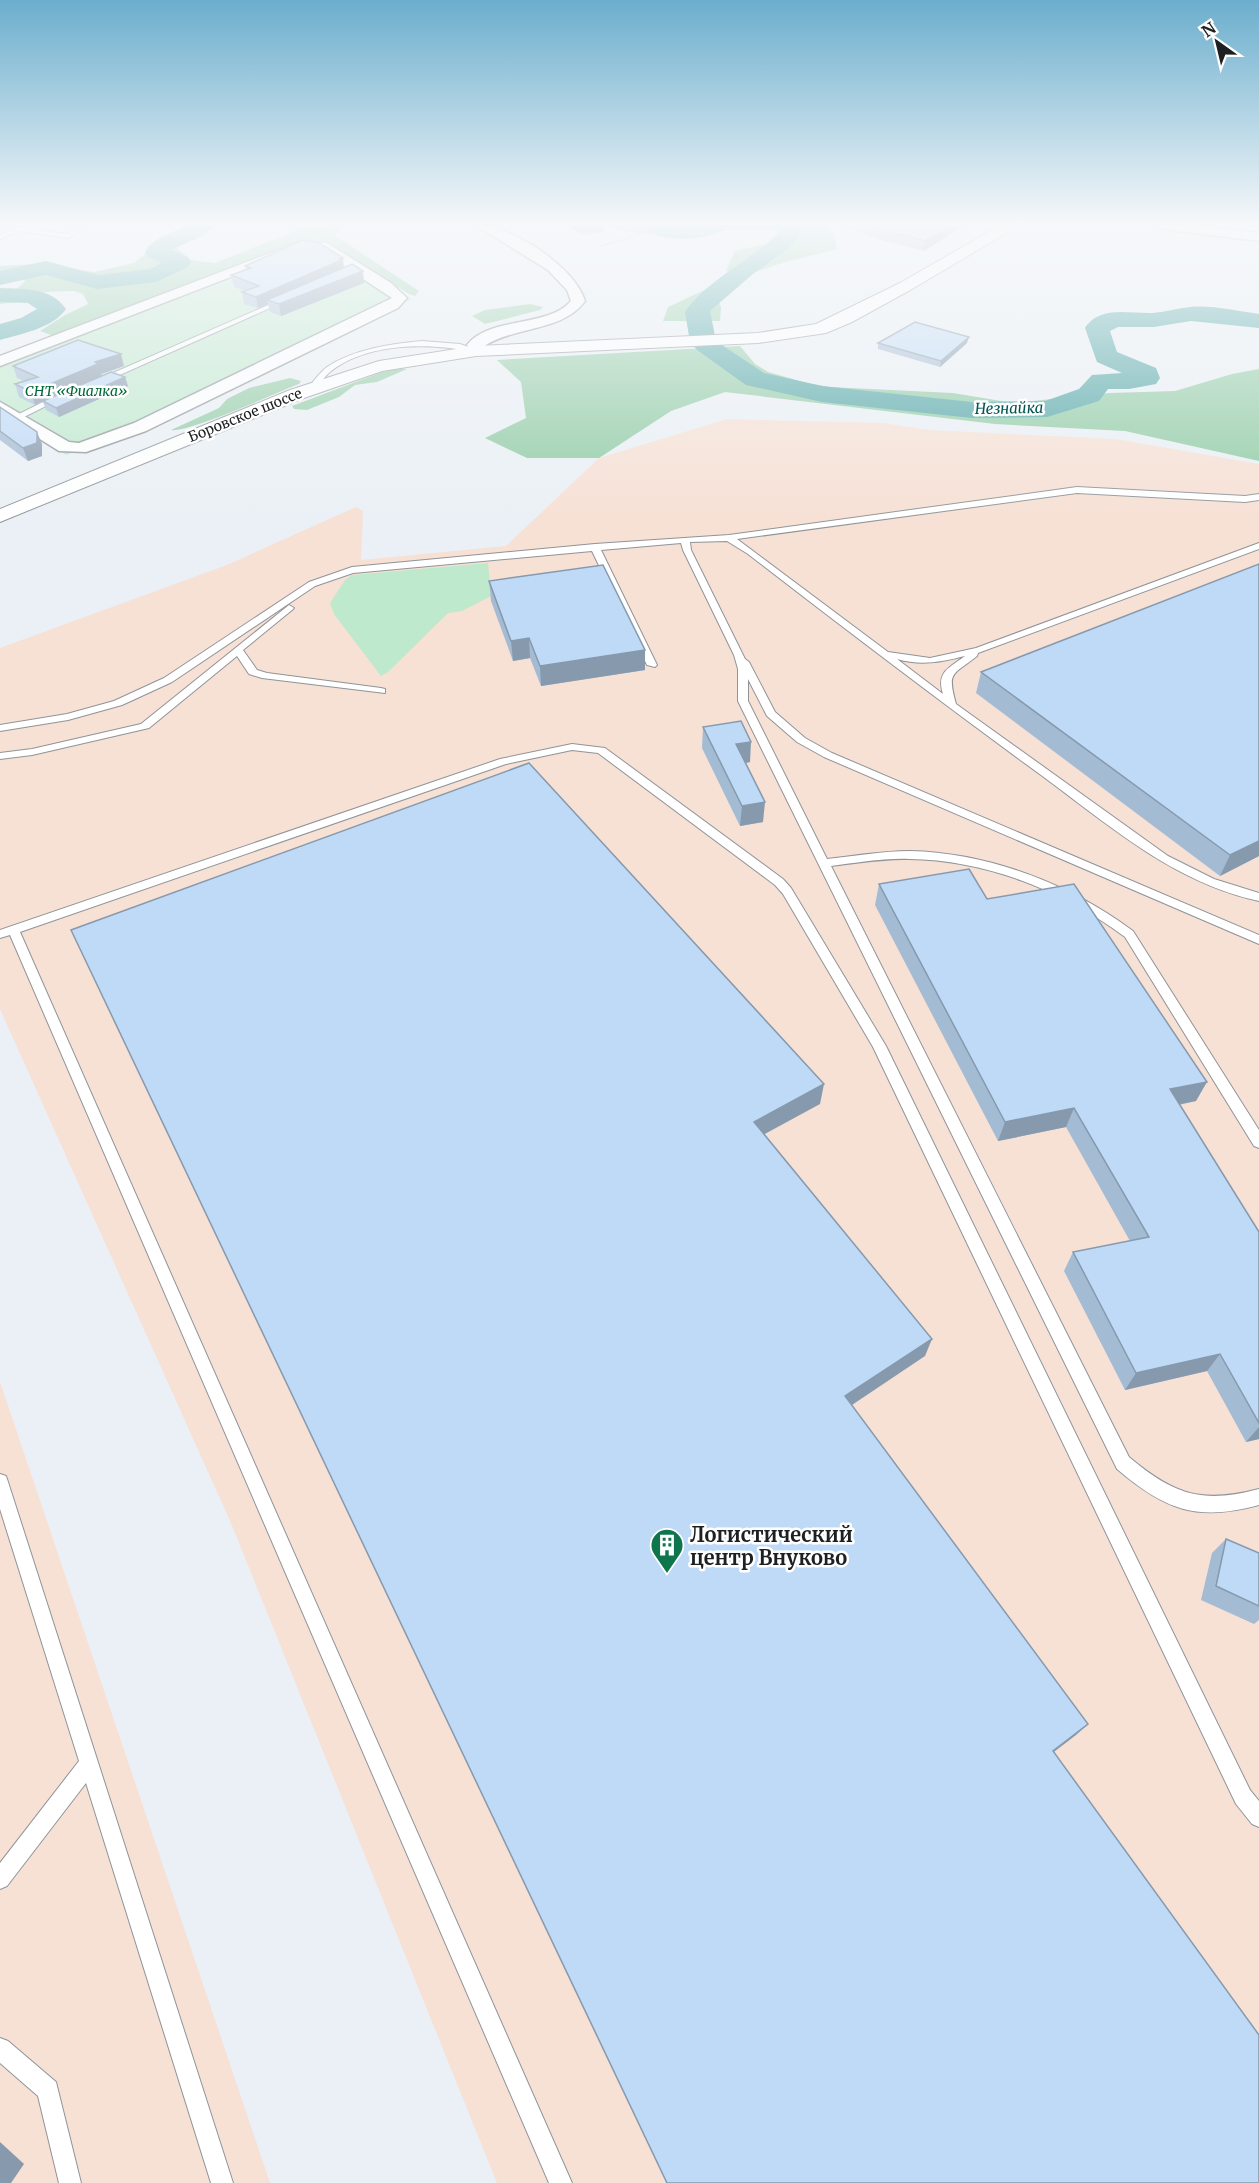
<svg xmlns="http://www.w3.org/2000/svg" width="1259" height="2183" font-family="Merriweather,serif">
<rect width="100%" height="100%" fill="#eaf0f5"/>
<g fill="#f7e0d4">
<polygon points="727,419 884,423 929,430 1116,439 1259,464 1259,2183 497,2183 231,1523 0,1009 0,648 227,565 356,507 363,511 361,560 506,546 599,458"/>
<polygon points="0,1382 270,2183 0,2183"/>
</g>
<g fill="#bee9cc">
<polygon points="301,246 319,247 412,299 151,424 66,455 0,412 0,358"/>
<polygon points="488,563 491,596 462,611 448,613 388,672 381,676 334,614 330,603 345,580 352,575"/>
</g>
<g fill="#90cba4">
<polygon points="183,225 206,225 181,242 177,248 190,260 215,263 291,233 298,228 344,225 334,235 419,291 415,296 409,294 325,242 313,239 296,243 146,304 56,337 40,331 65,315 88,304 83,294 74,291 45,292 26,301 0,304 0,294 16,290 25,281 24,276 0,278 0,266 36,264 94,272 134,263 145,254 148,246 161,237 181,230"/>
<path d="M605 225H827L834 232 837 249 782 263 746 275 726 271 735 251 767 244 778 231C721 223 661 248 605 225Z"/>
<polygon points="713,286 721,307 720,321 663,321 668,307"/>
<polygon points="530,304 543,307 540,310 485,324 472,316 485,310"/>
<polygon points="740,346 755,364 768,372 807,383 830,387 953,393 1013,403 1110,393 1175,391 1232,374 1259,369 1259,461 1125,431 995,424 725,392 671,411 599,458 527,458 485,438 526,418 521,382 497,360"/>
<polygon points="398,368 407,369 377,382 355,385 339,397 307,410 294,409 292,406 382,372"/>
<path d="M290 378 301 381 299 384C278 392 188 433 171 430L219 408 227 399 249 388Z"/>
</g>
<g fill="none" stroke-linecap="round" stroke-linejoin="round">
<g fill="#4fa4a4" fill-rule="evenodd">
<path d="M189 225H215L206 234 171 250 188 257 191 262 188 267 156 282 97 289 46 275 0 285V271L46 261 98 275 150 269 162 263 148 257 145 252C155 236 173 233 189 225Z"/>
<path d="M569 225H605L606 227 603 232C590 235 578 237 569 225Z"/>
<path d="M636 225H729C716 243 649 243 636 225Z"/>
<path d="M787 225H809L788 249 753 274 710 311 715 336 713 339 764 373 822 386 972 402 1045 401 1079 389 1092 375 1122 373 1097 362 1085 328C1100 305 1130 314 1153 313 1166 312 1178 308 1190 307 1212 305 1237 311 1259 314V328L1191 321 1154 327H1118L1110 331 1117 352 1156 368 1160 378 1156 384 1129 389H1108L1099 401 1047 417 972 418 822 402 755 387 746 385 697 350 693 345 695 342 689 336 685 312C710 276 758 258 787 225Z"/>
<path d="M0 288C23 289 51 287 66 309 53 328 21 334 0 340V324L21 318 37 309 28 303 0 302Z"/>
</g>
<defs>
<g id="lane">
<polygon points="82,225 89,225 68,238 19,231 0,239 0,235 18,227 67,234"/>
<polygon points="284,298 286,301 104,382 97,380"/>
<path d="M422 341 460 344 480 351 476 353C433 342 367 342 330 372 324 377 320 384 315 390L308 388C314 381 320 372 327 367 354 349 390 344 422 341Z"/>
<polygon points="55,396 62,398 20,419 13,417"/>
<path d="M1077 487 1245 496 1259 494V500L1245 502 1077 493 737 539 888 652 930 658 976 648 1259 543V549L978 653 977 656C952 676 947 671 956 704L1168 856 1214 879 1259 893V901C1174 883 1109 825 1041 775 942 703 845 629 748 554L727 541 690 542 691 550 745 659 749 662 775 712 805 738 832 753 1259 935V944L824 757 797 742 767 716 748 679V701L827 859C855 856 883 851 910 851 990 853 1070 884 1133 931L1259 1130V1148L1254 1146 1125 937C1063 891 987 860 909 859 883 858 857 863 831 866L1129 1457C1174 1495 1202 1504 1259 1489V1505C1197 1522 1165 1510 1117 1469L738 701V669L734 655 683 550 681 543 601 550 657 665 655 667 647 665 592 551 353 573 315 586 172 682 122 705 68 720 0 731V725L67 714 114 701 164 678 309 582 352 567 595 544 729 535ZM965 656C949 668 936 672 943 694L897 659C921 666 941 662 965 656Z"/>
<polygon points="289,605 294,608 292,610 243,650 257,670 267,673 381,688 385,689 385,693 262,678 249,674 237,656 149,728 32,755 0,759 0,753 32,749 141,724"/>
<polygon points="572,744 605,748 783,879 791,888 886,1046 1250,1790 1259,1801 1259,1827 1252,1824 1236,1804 873,1047 783,894 775,885 598,753 572,750 506,764 20,932 572,2183 549,2183 10,935 0,938 0,930 500,759"/>
<polygon points="0,1474 6,1476 8,1482 233,2183 211,2183 86,1783 7,1886 0,1889 0,1863 79,1761 0,1509"/>
<polygon points="0,2038 8,2041 56,2082 81,2183 59,2183 38,2096 0,2063"/>
</g>
<g id="street">
<path d="M475 225C511 225 574 266 585 301 563 332 513 326 483 347L481 354H471L467 345C490 316 548 328 571 301L567 290 548 270Z"/>
<polygon points="1155,225 1192,225 1259,233 1259,241 1161,229"/>
<polygon points="302,241 327,243 391,283 407,298 398,308 146,431 86,452 59,451 0,414 0,402 69,442 79,443 134,423 392,298 319,250 303,249 0,366 0,356"/>
</g>
<polygon id="secondary" points="1001,225 1020,225 912,289 852,322 826,333 758,343 476,356 382,371 304,398 0,522 0,509 290,390 379,361 476,346 758,333 816,324 900,283"/>
</defs>
<use href="#lane" stroke="#8f9499" stroke-width="2"/>
<use href="#street" stroke="#8f9499" stroke-width="3"/>
<use href="#secondary" stroke="#8f9499" stroke-width="2"/>
<polyline stroke="#a2a7ab" stroke-width="2" stroke-dasharray="1.5 1.5" stroke-linecap="butt" points="601,246 648,232 653,225"/>
<use href="#lane" fill="#fff" fill-rule="evenodd"/>
<use href="#street" fill="#fff" fill-rule="evenodd"/>
<use href="#secondary" fill="#fff" fill-rule="evenodd"/>
</g>
<g fill="#a4bbd4">
<polygon points="841,225 965,225 924,251 882,240 841,226"/>
<polygon points="245,266 344,267 364,283 281,316 270,312 268,304 258,308 244,304 242,292 245,291 234,287 231,275 246,270"/>
<polygon points="878,343 967,343 940,367 878,349"/>
<polygon points="13,366 124,366 101,374 102,375 125,377 128,386 59,417 46,410 43,402 35,405 19,397 15,384 24,381 17,378"/>
<polygon points="0,407 42,444 42,456 28,461 0,440"/>
<polygon points="1259,564 1259,856 1220,876 976,693 981,672"/>
<polygon points="489,581 645,650 645,670 541,686 530,658 513,661 491,601"/>
<polygon points="703,727 750,762 746,763 763,822 740,826 702,748"/>
<polygon points="879,884 987,899 1196,1101 1179,1105 1259,1232 1259,1439 1246,1442 1207,1371 1125,1390 1064,1271 1073,1252 1130,1241 1066,1127 998,1141 875,905"/>
<polygon points="1226,1539 1259,1553 1259,1620 1254,1624 1201,1600 1212,1553"/>
</g>
<g fill="#8699ad">
<polygon points="951,225 965,225 924,251 925,241"/>
<polygon points="343,258 344,269 267,300 268,304 258,308 256,297"/>
<polygon points="363,271 364,283 281,316 279,304"/>
<polygon points="969,337 967,343 940,367 941,361"/>
<polygon points="121,354 124,366 101,374 102,376 35,405 31,392 95,362"/>
<polygon points="125,377 128,386 59,417 56,408"/>
<polygon points="37,432 42,444 42,456 28,461 23,448"/>
<polygon points="529,638 530,658 513,661 511,641"/>
<polygon points="645,650 645,670 541,686 540,666"/>
<polygon points="751,742 750,762 735,765 736,744"/>
<polygon points="765,802 763,822 740,826 742,806"/>
<polygon points="1259,841 1259,856 1220,876 1230,855"/>
<polygon points="1207,1082 1196,1101 1160,1108 1170,1089"/>
<polygon points="824,1084 820,1104 752,1141 754,1122"/>
<polygon points="1074,1108 1066,1127 998,1141 1005,1122"/>
<polygon points="932,1339 925,1356 840,1413 845,1396"/>
<polygon points="1220,1354 1207,1371 1125,1390 1136,1373"/>
<polygon points="1259,1427 1259,1439 1246,1442"/>
<polygon points="1088,1724 1076,1735 1042,1761 1053,1751"/>
<polygon points="0,2142 24,2164 11,2183 0,2183"/>
</g>
<g fill="#bfdaf7" stroke="#8699ad" stroke-width="1.5">
<polygon points="867,225 951,225 925,241 883,230"/>
<polygon points="303,240 321,244 343,258 339,259 342,260 256,297 242,292 259,286 231,275 251,268 245,266"/>
<polygon points="352,264 363,271 279,304 267,300"/>
<polygon points="915,322 969,337 941,361 878,343"/>
<polygon points="78,340 121,354 95,362 98,364 31,392 15,384 38,377 13,366"/>
<polygon points="111,372 125,377 56,408 43,401"/>
<polygon points="0,407 37,432 37,443 23,448 0,431"/>
<polygon points="1259,564 1259,841 1230,855 981,672"/>
<polygon points="603,565 645,650 540,666 529,638 511,641 489,581"/>
<polygon points="741,721 751,742 736,744 765,802 742,806 703,727"/>
<polygon points="529,763 824,1084 754,1122 932,1339 845,1396 1088,1724 1053,1751 1259,2035 1259,2183 667,2183 71,930"/>
<polygon points="969,869 987,899 1074,884 1207,1082 1170,1089 1259,1232 1259,1423 1220,1354 1136,1373 1073,1252 1149,1237 1074,1108 1005,1122 879,884"/>
<polygon points="1226,1539 1259,1553 1259,1606 1216,1586"/>
</g>
<linearGradient id="sky" x2="0" y2="1"><stop stop-color="#6baecd"/><stop offset="0.42" stop-color="#f6f8fa"/><stop offset="1" stop-color="#f6f8fa" stop-opacity="0"/></linearGradient>
<rect width="1259" height="530" fill="url(#sky)"/>
<defs>
<symbol id="building-pin" viewBox="-11 -11 22 30"><path d="M0 17L-7.5 6A9.5 9.5 0 1 1 7.5 6Z" fill="#0e754d" stroke="#fff"/><path d="M-4-6H4V6H1V3H-1V6H-4ZM-2.5-4.3h1.7v1.8h-1.7ZM.8-4.3h1.7v1.8H.8ZM-2.5-1h1.7V.8h-1.7ZM.8-1h1.7V.8H.8Z" fill="#fff"/></symbol>
</defs>
<g fill-rule="evenodd">
<use href="#building-pin" x="648" y="1526" width="38" height="52"/>
</g>
<g text-anchor="middle" dominant-baseline="central" stroke-width="5" stroke-linejoin="round" paint-order="stroke">
<g font-size="14" font-style="italic" fill="#016839" stroke="#fff">
<text x="76" y="391">СНТ «Фиалка»</text>
</g>
<g font-size="14" fill="#1d1f21" stroke="#fff">
<text transform="translate(245 415) rotate(-22)">Боровское шоссе</text>
</g>
<g font-size="15" font-style="italic" fill="#015252" stroke="#fff">
<text transform="translate(1009 408) rotate(-1)">Незнайка</text>
</g>
<g font-size="20" font-weight="bold" fill="#1d1f21" stroke="#fff" text-anchor="start">
<text x="690" y="1534">Логистический<tspan x="690" dy="23">центр Внуково</tspan></text>
</g>
</g>
<g transform="translate(1217 42) rotate(326)" stroke="#ffffff" stroke-width="4.5" paint-order="stroke">
<path d="M0-4.5L10 22L0 15L-10 22Z" fill="#1d1f21"/>
<text y="-9" font-size="16" font-weight="bold" text-anchor="middle" fill="#1d1f21">N</text>
</g>
</svg>
